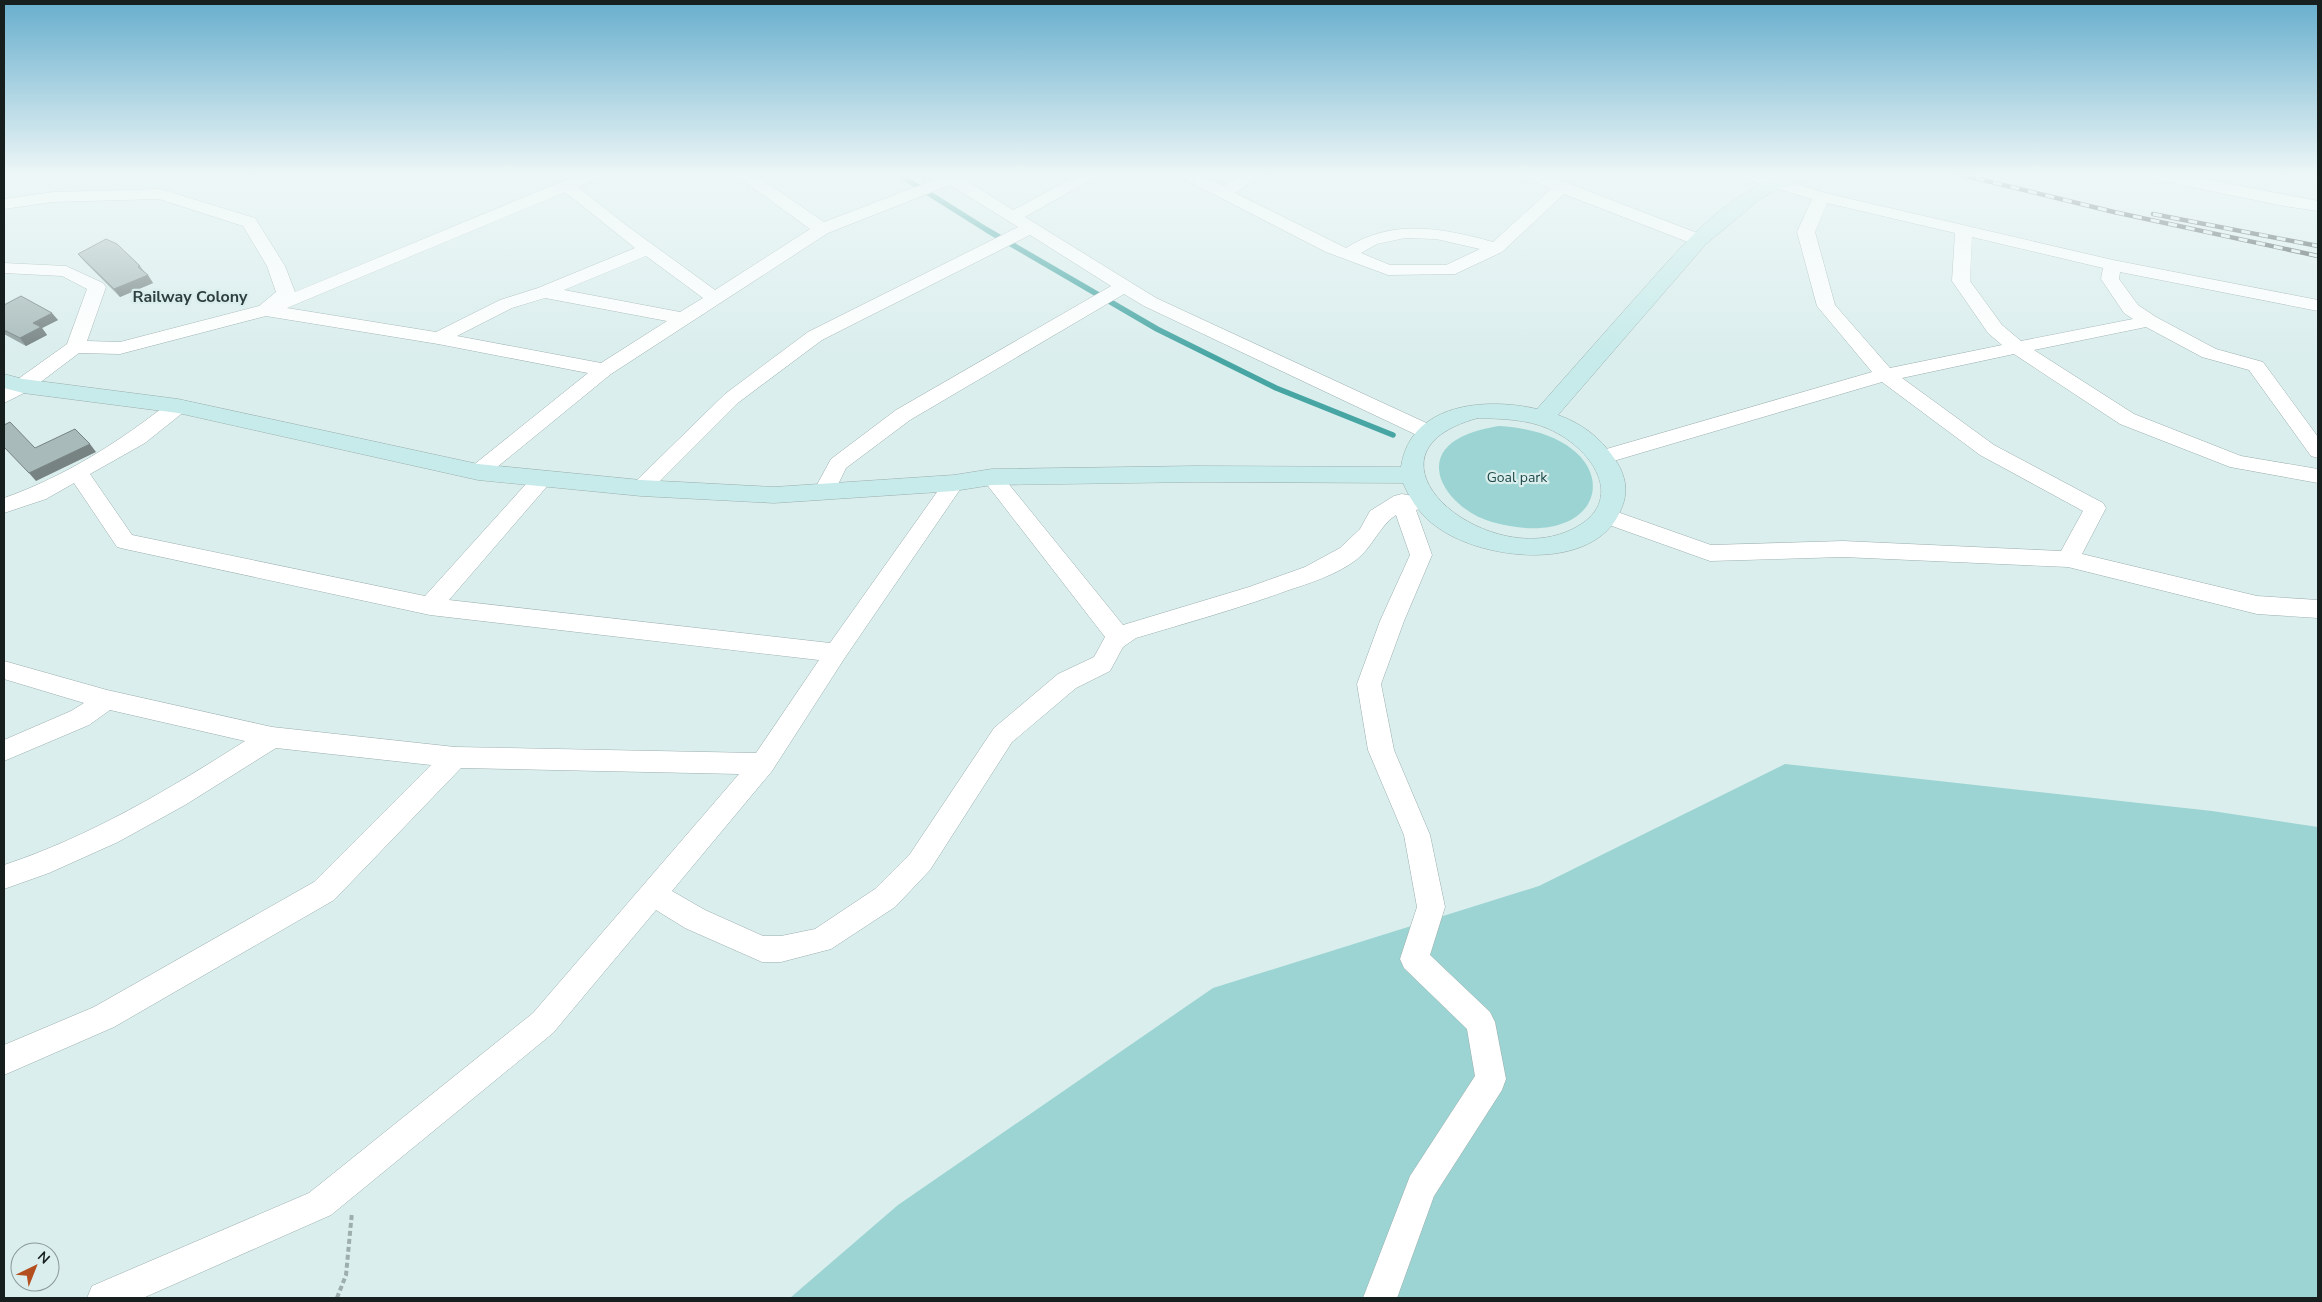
<svg xmlns="http://www.w3.org/2000/svg" width="2322" height="1302" font-family="'Nunito Sans',sans-serif">
<rect width="100%" height="100%" fill="#daeeed"/>
<g fill="#9bd4d2">
<path d="M1499 426C1634 434 1616 557 1492 522 1471 516 1449 500 1441 479 1429 442 1473 430 1499 426Z"/>
<polygon points="1785,764 2212,811 2318,827 2318,1298 790,1298 898,1205 1213,988 1539,886"/>
</g>
<g fill="none" stroke-linecap="round" stroke-linejoin="round">
<polyline stroke="#47a6a4" stroke-width="5.5" points="898,174 987,230 1157,329 1276,388 1393,435"/>
<defs>
<g id="street">
<path d="M580 174H603L601 177 578 187 626 225 715 290 810 229 734 174H754L824 222 939 178 936 174H956L1013 210 1080 174H1101L1025 217 1156 298 1435 427 1438 432 1435 437 1428 439 1421 437 1144 306 1124 294 910 420 846 468 832 497 824 499 816 497 813 492 831 459 896 410 1111 286 1030 235 822 340 739 402 648 493 641 495 634 493 630 488 634 483 725 394 808 332 1018 227 950 185 828 233 611 374 485 477 478 479 471 477 468 472 471 467 588 373 438 344 266 316 120 354 79 353 30 390 4 403V389L67 344 87 289 62 276 4 273V263L66 266 103 283 106 287 87 341 120 342 259 306 276 292 267 266 243 226 159 199 53 202 4 209V199L53 192 160 189 255 218 285 266 295 292ZM565 192 635 248 538 288 500 300 436 332 287 308ZM646 256 703 298 680 312 564 290ZM545 298 667 321 601 363 457 336 512 308Z"/>
<path d="M1178 174H1200L1223 186 1243 174H1263L1235 193 1346 248C1393 218 1442 228 1493 242L1551 189 1522 177 1520 174H1544L1705 236 1708 240 1705 244H1693L1564 194 1502 252 1455 274 1388 275 1326 252 1180 177ZM1405 238 1436 239 1480 249 1446 265H1390L1361 253 1377 244Z"/>
<path d="M1737 174H1764L1825 193 2113 260 2318 300V311L2120 272 2119 279 2138 305 2156 317 2216 349 2263 362 2318 437V458L2311 456 2249 370 2202 357 2146 327 2034 350 2134 414 2241 456 2318 469V483L2230 467 2120 424 2014 354 1902 378 1994 445 2103 503 2106 508 2082 554 2257 596 2318 600V618L2257 614 2068 567 1843 557 1710 561 1598 521 1595 516 1598 511 1606 508 1711 545 1843 541 2061 551 2083 511 1980 455 1882 382 1610 462 1603 464 1596 462 1593 457 1596 452 1872 372 1817 306 1797 232 1812 199 1739 177ZM1827 203 1955 233 1952 281 1988 333 2002 345 1890 368 1835 305 1815 232ZM1972 237 2103 268 2101 279 2124 313 2133 319 2021 341 2002 325 1970 281Z"/>
<polygon points="2145,174 2179,174 2318,201 2318,211 2284,206 2153,179"/>
<path d="M178 400 185 401 188 406 185 411 145 443 90 474 132 535 425 596 535 474 542 472 549 474 553 479 549 484 449 600 830 643 947 478 954 476 961 478 965 483 961 488 844 659 772 771 672 891 705 910 763 936H781L815 929 875 889 910 854 994 728 1058 674 1094 657 1105 637 985 482 981 477 985 472 992 470 999 472 1123 625 1249 587 1305 567 1340 548 1360 529 1370 511 1394 496 1402 494 1424 498 1427 503 1424 508 1416 510 1432 555 1404 621 1381 684 1394 750 1430 835 1445 907 1430 955 1490 1012 1495 1022 1506 1079 1502 1090 1434 1196 1397 1298H1363L1410 1176 1475 1076 1467 1029 1404 968 1400 959 1417 907 1404 835 1368 750 1357 684 1380 621 1410 555 1396 515C1379 526 1373 547 1356 560 1336 575 1310 583 1286 591 1237 609 1186 623 1136 638L1123 647 1110 671 1076 688 1012 742 930 870 895 907 831 949 781 962H762L685 928 656 910 553 1033 331 1215 143 1298H87L92 1286 309 1193 533 1013 739 774 461 768 334 900 114 1027 4 1075V1045L94 1007 314 882 431 765 276 748 185 805 118 842 49 873 4 889V865C91 836 168 790 245 741L110 710 89 725 4 761V740L71 711 84 703 4 679V661L107 690 272 727 455 747 756 753 819 660 430 615 125 549 117 547 74 483 46 499 4 513V498C64 477 121 441 171 401Z"/>
</g>
<path id="secondary" d="M1789 174H1822L1820 178 1781 188 1760 199 1706 244 1558 415C1581 423 1600 437 1614 458 1625 473 1629 490 1622 507 1598 574 1483 561 1437 527 1421 516 1411 501 1403 483L1196 482 992 485 954 491 774 503 641 496 478 480 178 413 23 393 4 388V374L23 379 178 399 478 464 641 480 774 487 954 475 992 469 1196 466 1401 467C1410 403 1486 397 1537 409 1568 374 1599 339 1630 304 1675 255 1721 192 1789 174ZM1478 418C1502 419 1527 419 1549 429 1596 450 1630 506 1566 532 1480 567 1348 453 1478 418Z"/>
</defs>
<use href="#street" stroke="#9baead" stroke-width="1"/>
<use href="#secondary" stroke="#9baead" stroke-width="1"/>
<polyline stroke="#9eaead" stroke-width="4" stroke-dasharray="5 3" stroke-linecap="butt" points="337,1298 346,1275 352,1212"/>
<use href="#street" fill="#fff" fill-rule="evenodd"/>
<use href="#secondary" fill="#c6ebea" fill-rule="evenodd"/>
<defs>
<g id="rail">
<polyline points="1958,174 2114,212 2318,256"/>
<polyline points="2153,214 2318,246"/>
</g>
</defs>
<use href="#rail" stroke="#394342" stroke-width="4.5"/>
<use href="#rail" stroke="#daeeed" stroke-width="3" stroke-dasharray="9" stroke-linecap="butt"/>
</g>
<g fill="#90a1a0">
<polygon points="78,254 140,266 153,283 120,297 84,261"/>
<polygon points="4,305 58,320 42,328 47,335 26,346 4,334"/>
</g>
<g fill="#768382">
<polygon points="148,275 153,283 120,297 114,289"/>
<polygon points="52,313 58,320 42,328 47,335 26,346 20,338 33,323"/>
<polygon points="90,444 96,452 36,481 29,473"/>
</g>
<g fill="#a8bbba" stroke="#768382">
<polygon points="106,239 117,244 140,266 138,267 148,275 114,289 78,254"/>
<polygon points="21,296 52,313 33,323 41,327 20,338 4,330 4,305"/>
<polygon points="10,422 35,448 75,429 90,444 29,473 4,447 4,425"/>
</g>
<linearGradient id="sky" x2="0" y2="1"><stop stop-color="#67aecd"/><stop offset="0.49" stop-color="#eef7f7"/><stop offset="1" stop-color="#eef7f7" stop-opacity="0"/></linearGradient>
<rect width="2322" height="357" fill="url(#sky)"/>
<g text-anchor="middle" dominant-baseline="central" stroke-width="4.5" stroke-linejoin="round" paint-order="stroke">
<g font-size="14" fill="#1f4a49" stroke="#daeeed">
<text x="1517" y="477">Goal park</text>
</g>
<g font-size="16" font-weight="bold" fill="#2f3f3f" stroke="#daeeed">
<text x="190" y="297">Railway Colony</text>
</g>
</g>
<rect width="2322" height="1302" fill="none" stroke="#171f1e" stroke-width="10"/>
<g transform="translate(35 1267) rotate(43)"><circle r="24" fill="#daeeed" stroke="#8c9b9a"/>
<path d="M0-4L9 19L0 12L-9 19Z" fill="#b34e1e"/>
<text y="-8" font-size="14" font-weight="bold" text-anchor="middle" fill="#171f1e">N</text>
</g>
</svg>
